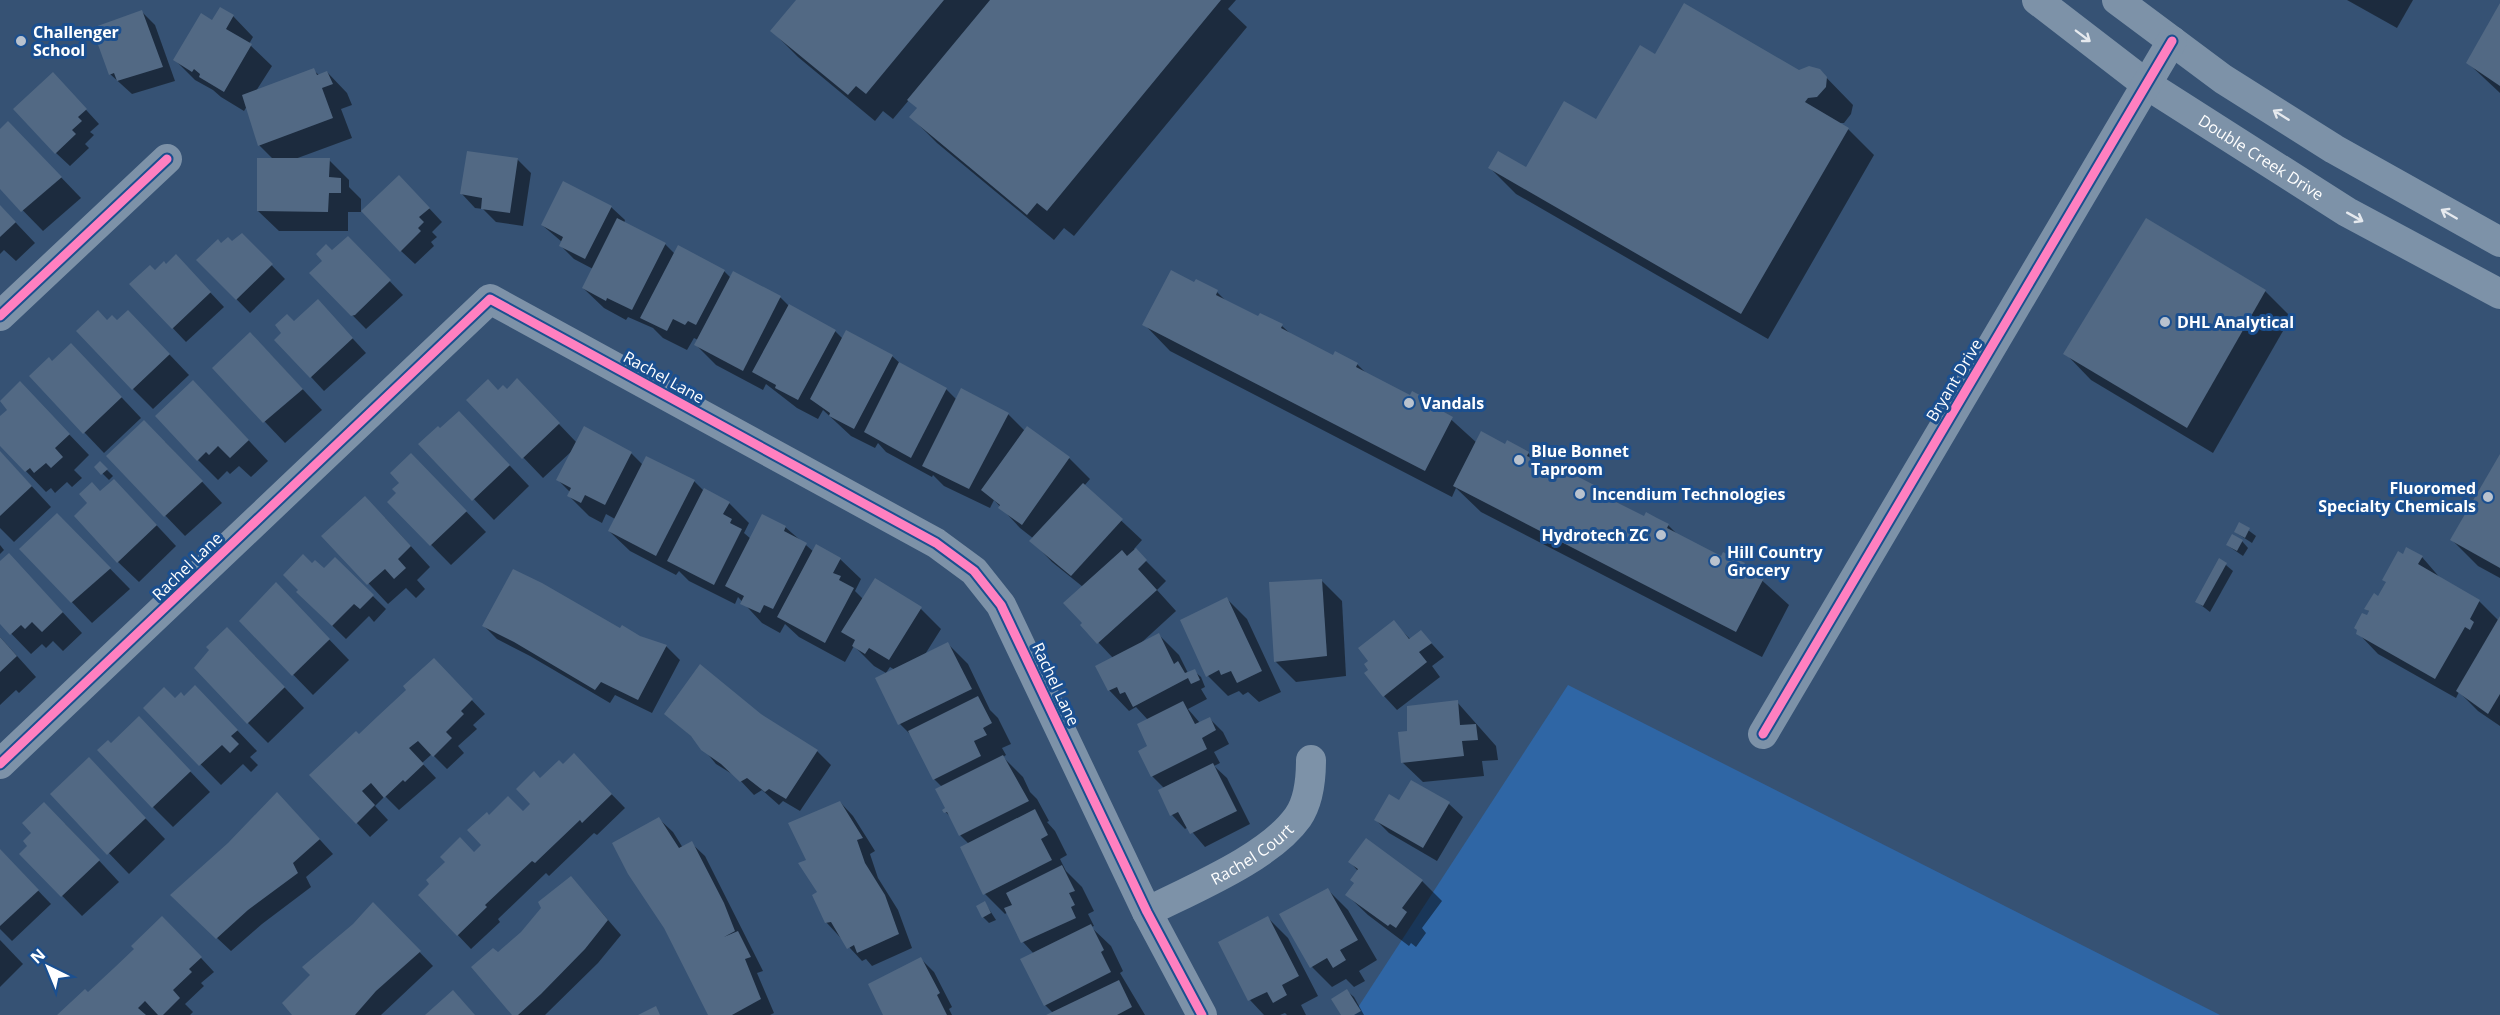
<svg xmlns="http://www.w3.org/2000/svg" width="2500" height="1015" font-family="'Open Sans',sans-serif">
<rect width="100%" height="100%" fill="#365274"/>
<polygon fill="#2f66a5" points="1568,685 2220,1015 1353,1015"/>
<g fill="#0007">
<polygon points="798,0 1236,0 1228,9 1247,27 1074,236 1064,228 1054,240 937,143 911,117 918,108 909,100 893,119 883,111 875,121 798,57 772,31"/>
<polygon points="2347,0 2413,0 2397,28"/>
<polygon points="2500,6 2500,93 2468,63"/>
<polygon points="142,12 155,25 175,81 132,94 110,74"/>
<polygon points="233,16 253,37 249,44 272,66 256,91 313,70 319,75 327,72 347,93 352,105 341,109 352,138 295,159 329,160 349,180 349,187 361,199 361,212 348,212 348,231 279,231 258,211 274,160 259,145 247,106 244,111 221,97 213,90 195,80 175,60 213,22"/>
<polygon points="1656,56 1799,71 1819,70 1853,105 1851,114 1844,123 1839,123 1848,129 1874,155 1768,339 1516,194 1490,168 1527,169 1597,121"/>
<polygon points="66,88 99,124 90,132 94,135 85,144 89,148 70,166 56,153"/>
<polygon points="0,131 28,143 81,198 43,231 0,187"/>
<polygon points="517,159 531,173 523,226 496,222 483,209 475,208 462,194"/>
<polygon points="412,190 442,222 432,232 437,237 431,242 434,246 415,264 401,251"/>
<polygon points="0,206 35,243 16,261 4,250 0,254"/>
<polygon points="611,207 625,220 624,223 665,244 675,254 724,271 731,278 733,273 781,298 789,306 835,331 843,339 847,332 892,356 902,365 946,389 957,400 1008,414 1025,431 1027,428 1069,458 1090,479 1084,486 1142,540 1134,549 1166,581 1157,590 1176,611 1141,643 1159,635 1179,655 1188,673 1194,671 1201,677 1205,687 1201,689 1207,699 1188,709 1200,723 1210,719 1223,732 1229,744 1214,752 1220,763 1214,766 1227,778 1250,824 1205,847 1188,827 1185,829 1172,815 1164,788 1152,776 1148,720 1136,707 1129,711 1109,690 1113,658 1082,625 1083,587 1052,562 1032,541 1034,539 1020,528 994,500 990,508 944,486 933,475 932,477 886,452 878,443 875,448 851,436 823,410 818,419 797,408 766,384 763,390 716,365 696,345 698,340 694,338 687,350 663,338 653,328 628,317 626,320 604,308 583,288 593,269 574,259 560,245 562,242 542,225"/>
<polygon points="242,235 285,279 250,313 198,260 222,245 233,243"/>
<polygon points="348,238 403,295 366,329 311,273"/>
<polygon points="166,266 189,270 224,307 186,342 131,284"/>
<polygon points="1197,281 1217,292 1228,303 1259,318 1261,315 1282,326 1293,336 1334,357 1357,364 1367,374 1411,397 1434,404 1477,443 1506,446 1528,453 1539,464 1570,479 1593,486 1604,497 1644,518 1668,525 1678,535 1722,558 1724,554 1745,565 1789,605 1762,657 1481,512 1456,488 1452,497 1170,351 1144,324"/>
<polygon points="2265,291 2291,317 2213,453 2091,380 2065,353"/>
<polygon points="331,315 366,353 324,391 311,377"/>
<polygon points="108,322 117,322 148,332 189,375 153,409 133,389"/>
<polygon points="270,354 322,410 285,443 214,368"/>
<polygon points="91,365 141,418 104,453 84,432"/>
<polygon points="498,391 507,391 537,401 577,443 585,428 632,454 643,465 694,481 704,491 729,503 749,523 744,533 751,539 785,527 814,552 840,559 861,579 855,591 863,599 921,609 941,629 924,656 948,644 968,664 990,710 998,718 1011,744 1002,748 1006,755 1003,757 1023,777 1030,792 1037,799 1049,821 1047,822 1055,831 1067,855 1060,859 1066,871 1082,887 1094,911 1088,914 1094,926 1091,927 1111,946 1123,971 1120,973 1145,1015 1049,1015 1053,1013 1045,1005 1034,954 1023,942 1008,912 1005,914 985,894 969,844 960,835 953,820 944,810 947,809 942,787 934,779 914,738 900,724 895,670 890,667 886,673 874,666 854,646 845,662 799,637 785,624 780,633 762,623 738,597 735,604 689,581 679,571 676,575 630,551 609,531 615,519 606,514 602,523 589,516 569,496 571,493 558,480 573,450 543,478 468,400"/>
<polygon points="213,402 268,461 251,477 239,466 230,474 227,471 218,480 198,460"/>
<polygon points="40,404 89,455 74,470 82,478 72,487 67,482 55,493 51,488 46,492 0,444 0,418"/>
<polygon points="479,433 529,486 494,520 421,444"/>
<polygon points="165,442 222,503 185,536 108,456"/>
<polygon points="0,452 51,507 14,542 0,528"/>
<polygon points="2500,457 2500,578 2478,566 2452,540"/>
<polygon points="100,463 113,476 109,480 96,467"/>
<polygon points="431,475 486,532 451,565 389,502"/>
<polygon points="100,493 134,501 176,546 139,582 118,562 90,503"/>
<polygon points="385,518 430,567 417,580 425,589 416,598 406,588 388,604 324,536"/>
<polygon points="2240,524 2256,536 2252,543 2235,532"/>
<polygon points="77,535 130,589 92,623 21,549"/>
<polygon points="2242,541 2248,548 2243,556 2227,545"/>
<polygon points="0,545 4,550 0,554"/>
<polygon points="2403,556 2422,557 2441,579 2479,601 2499,621 2500,619 2500,726 2478,711 2459,692 2456,698 2378,654 2358,633 2370,612 2366,609 2379,598"/>
<polygon points="335,559 386,609 374,622 369,616 346,639 298,592"/>
<polygon points="2220,560 2233,571 2210,612 2197,602"/>
<polygon points="0,563 29,576 82,633 63,651 53,641 46,648 42,644 31,654 0,622"/>
<polygon points="1322,581 1342,601 1346,676 1296,682 1275,661"/>
<polygon points="1227,599 1247,619 1281,692 1259,702 1248,692 1243,695 1239,691 1228,696 1208,676"/>
<polygon points="296,605 349,660 313,695 241,621"/>
<polygon points="1393,622 1411,640 1421,632 1444,657 1432,666 1440,677 1397,710 1384,696 1370,670 1370,661"/>
<polygon points="484,626 621,630 666,646 680,660 652,713 615,695 610,703 530,656 497,639"/>
<polygon points="0,637 36,677 19,693 16,690 0,705"/>
<polygon points="248,649 304,708 268,743 248,723"/>
<polygon points="447,674 485,714 473,725 477,729 458,746 464,753 447,769 432,754 422,763 436,778 399,810 385,796 375,806 388,820 370,837 312,775 359,736"/>
<polygon points="184,698 215,707 257,751 250,757 258,765 251,772 243,764 221,785 145,708"/>
<polygon points="1457,702 1496,746 1498,760 1482,761 1484,776 1423,782 1402,762 1408,733"/>
<polygon points="666,713 760,715 817,751 831,765 800,811 783,801 779,805 762,790 754,795 737,777 716,764 696,740"/>
<polygon points="159,739 210,792 173,827 153,807 111,745"/>
<polygon points="563,766 587,769 625,808 597,835 594,833 549,876 546,873 498,919 500,922 471,949 420,895 484,846 489,817 523,813 532,804 540,779"/>
<polygon points="109,780 165,839 129,874 52,794"/>
<polygon points="1411,782 1449,804 1463,817 1437,861 1389,833 1376,820 1400,802"/>
<polygon points="840,802 853,816 875,851 870,854 878,878 898,910 912,948 872,966 866,959 862,961 826,922 808,860"/>
<polygon points="290,807 333,854 306,877 311,887 262,924 231,951 186,909"/>
<polygon points="659,819 673,832 683,848 691,843 705,856 763,971 757,973 774,1013 770,1015 710,1015"/>
<polygon points="65,824 119,882 82,916 21,854"/>
<polygon points="0,851 51,904 12,941 0,929"/>
<polygon points="1350,862 1422,881 1442,901 1422,928 1426,933 1416,947 1411,943 1409,946 1368,915 1347,895 1356,884 1358,871"/>
<polygon points="1328,890 1348,910 1377,960 1359,971 1365,981 1354,987 1346,979 1332,987 1312,967"/>
<polygon points="584,892 621,935 598,963 545,1015 514,1015 498,954 522,934 542,908"/>
<polygon points="985,903 996,920 989,923 983,917"/>
<polygon points="373,904 433,966 381,1015 294,1015 312,975"/>
<polygon points="1268,918 1288,938 1318,996 1301,1005 1306,1015 1287,1015 1285,1013 1280,1015 1264,1015 1250,1000 1220,943"/>
<polygon points="176,931 214,972 201,983 204,986 185,1004 193,1012 190,1015 60,1015 88,994 136,949"/>
<polygon points="0,940 23,964 0,987"/>
<polygon points="921,959 934,972 952,1007 949,1009 952,1015 885,1015"/>
<polygon points="1347,991 1354,997 1364,1015 1342,1015"/>
</g>
<g fill="#526984">
<polygon points="796,0 944,0 866,94 856,86 848,95 770,31"/>
<polygon points="990,0 1221,0 1047,211 1037,203 1027,215 909,117 917,108 907,100"/>
<polygon points="1684,3 1799,70 1809,66 1820,69 1827,77 1826,87 1817,97 1808,98 1805,102 1849,128 1741,314 1488,168 1498,151 1526,167 1564,101 1596,119 1640,45 1655,54"/>
<polygon points="2500,3 2500,86 2466,63"/>
<polygon points="220,7 234,15 226,29 252,44 224,92 199,77 200,74 194,69 192,72 173,60 201,13 212,20"/>
<polygon points="142,10 163,67 117,81 114,73 109,75 92,28"/>
<polygon points="314,68 317,75 327,71 333,84 322,88 333,118 258,146 242,95"/>
<polygon points="53,72 87,109 78,117 82,121 72,130 76,134 55,154 13,109"/>
<polygon points="8,121 62,177 21,212 0,189 0,129"/>
<polygon points="467,151 518,158 510,213 481,209 482,198 460,194"/>
<polygon points="257,158 330,158 329,177 341,178 341,193 329,193 328,212 257,211"/>
<polygon points="399,175 430,208 419,217 424,222 418,228 421,231 400,252 361,211"/>
<polygon points="563,181 612,206 585,259 559,246 563,237 541,225"/>
<polygon points="0,205 16,222 0,237"/>
<polygon points="617,218 666,243 632,310 607,298 606,301 582,288"/>
<polygon points="2146,218 2266,290 2187,428 2063,354"/>
<polygon points="242,233 273,264 236,300 196,260 218,239 221,243 228,237 232,241"/>
<polygon points="348,236 391,280 355,315 351,316 309,273 322,261 316,254 326,244 332,250"/>
<polygon points="678,245 725,270 696,325 688,321 685,325 673,319 667,331 640,318"/>
<polygon points="176,254 211,292 172,329 129,284 150,265 155,270 164,261 166,264"/>
<polygon points="1171,270 1194,282 1196,279 1218,290 1216,295 1258,316 1260,313 1283,324 1281,328 1333,355 1335,351 1358,363 1356,367 1410,395 1412,391 1435,403 1433,406 1453,417 1425,471 1142,325"/>
<polygon points="733,271 781,296 743,371 694,345"/>
<polygon points="318,299 353,338 310,378 274,340 281,333 275,325 287,314 294,321"/>
<polygon points="789,304 836,330 798,400 775,388 776,385 752,372"/>
<polygon points="98,310 107,320 112,315 117,320 128,310 170,354 132,390 76,331"/>
<polygon points="846,330 893,355 854,429 829,416 830,413 810,399"/>
<polygon points="250,332 303,389 263,423 212,368"/>
<polygon points="71,343 122,397 83,434 29,376 49,357 52,361"/>
<polygon points="899,362 947,388 911,458 864,432"/>
<polygon points="517,378 560,423 522,459 466,400 488,379 498,390 503,385 507,389"/>
<polygon points="193,380 249,440 230,458 218,446 209,455 206,452 197,461 155,416"/>
<polygon points="20,381 70,434 55,448 63,457 51,468 46,463 34,473 30,468 25,472 0,446 0,416 7,410 0,401"/>
<polygon points="961,388 1009,413 969,489 922,466"/>
<polygon points="459,411 510,465 472,501 418,444 438,426 440,428"/>
<polygon points="144,420 203,481 164,517 106,456"/>
<polygon points="584,426 632,452 605,505 585,495 581,503 567,496 571,488 556,480"/>
<polygon points="1027,426 1070,457 1022,525 998,508 1000,505 981,490"/>
<polygon points="1481,431 1505,444 1507,440 1529,452 1527,456 1569,477 1571,473 1594,485 1592,490 1644,516 1646,512 1657,518 1669,524 1667,528 1721,556 1723,552 1745,563 1743,567 1764,578 1736,632 1453,486"/>
<polygon points="0,451 32,486 0,516"/>
<polygon points="411,453 467,511 430,546 387,502 396,493 392,489 399,483 390,473"/>
<polygon points="2500,454 2500,568 2450,540"/>
<polygon points="646,456 695,480 656,556 608,531"/>
<polygon points="100,461 108,469 101,475 94,467"/>
<polygon points="114,479 157,525 117,563 74,516 87,503 79,494 92,482 100,491"/>
<polygon points="1083,483 1123,519 1071,576 1029,541"/>
<polygon points="704,488 730,502 723,514 732,519 730,523 742,529 714,585 667,561"/>
<polygon points="365,496 411,546 398,559 406,568 394,579 385,569 367,585 321,536"/>
<polygon points="57,513 111,568 71,603 19,549"/>
<polygon points="762,514 786,526 784,531 807,543 773,609 764,605 760,613 740,604 744,596 725,586"/>
<polygon points="2239,522 2250,528 2245,538 2234,532"/>
<polygon points="2232,534 2243,540 2237,551 2226,545"/>
<polygon points="816,544 841,558 833,573 841,576 839,580 854,588 825,643 777,617"/>
<polygon points="2406,547 2423,556 2418,564 2480,600 2470,619 2474,622 2470,630 2465,627 2435,679 2356,634 2357,630 2354,628 2362,613 2367,615 2369,611 2364,609 2374,593 2378,596 2386,582 2382,580 2398,551 2403,554"/>
<polygon points="1136,548 1147,560 1138,569 1157,590 1097,644 1080,625 1082,623 1063,603 1122,550 1127,556"/>
<polygon points="9,553 63,612 42,632 32,622 25,629 21,625 10,635 0,624 0,561"/>
<polygon points="303,554 312,563 315,560 324,568 335,557 374,595 360,609 354,604 332,626 296,592 298,590 283,575"/>
<polygon points="2219,558 2227,563 2203,606 2195,602"/>
<polygon points="513,569 542,583 620,628 622,625 640,636 667,645 638,700 601,682 595,690 514,642 482,626"/>
<polygon points="875,578 922,607 889,660 869,648 865,654 852,646 855,640 841,632"/>
<polygon points="1322,579 1327,656 1274,662 1269,582"/>
<polygon points="276,582 330,639 292,676 239,621"/>
<polygon points="1227,597 1262,671 1237,683 1231,671 1221,675 1219,670 1206,677 1180,620"/>
<polygon points="2500,616 2500,694 2488,714 2456,691"/>
<polygon points="1394,620 1409,639 1421,630 1432,643 1419,652 1427,662 1383,697 1364,673 1368,670 1364,664 1368,661 1358,648"/>
<polygon points="227,627 285,687 247,724 194,668 209,650 206,647"/>
<polygon points="1159,633 1174,664 1178,661 1185,673 1195,669 1200,680 1191,684 1188,678 1133,707 1125,692 1120,694 1117,687 1108,691 1095,666"/>
<polygon points="0,637 17,656 0,672"/>
<polygon points="948,642 972,689 898,725 875,678"/>
<polygon points="434,658 473,699 461,711 464,714 446,732 452,738 433,757 418,741 409,748 424,764 405,782 403,780 384,798 371,783 362,791 375,805 356,824 309,775 356,731 359,734 378,716 406,690 403,686"/>
<polygon points="700,664 761,714 818,750 786,799 769,789 765,792 747,778 740,782 721,764 701,750 691,736 664,714"/>
<polygon points="195,685 238,730 231,736 239,744 230,753 222,745 199,766 143,708 164,687 175,698 181,692 184,696"/>
<polygon points="978,696 992,723 983,728 987,735 974,741 981,756 933,780 908,731"/>
<polygon points="1458,700 1460,725 1476,724 1478,740 1462,741 1464,756 1401,763 1398,732 1407,731 1407,706"/>
<polygon points="1183,701 1195,724 1210,717 1216,730 1202,738 1207,749 1151,777 1138,751 1147,746 1137,724"/>
<polygon points="139,716 191,771 152,808 97,750 108,740 111,743"/>
<polygon points="574,753 612,794 582,823 580,820 535,863 532,861 485,905 487,907 457,936 418,895 429,884 426,880 445,862 440,857 460,837 474,852 481,845 467,830 487,812 489,815 508,796 523,811 530,804 516,789 534,771 540,778 559,760 563,764"/>
<polygon points="1003,755 1029,801 959,836 947,812 944,813 942,810 945,808 935,789"/>
<polygon points="89,757 146,818 107,855 50,794"/>
<polygon points="1213,763 1237,811 1190,834 1178,812 1170,816 1158,790"/>
<polygon points="1411,780 1450,802 1423,848 1374,820 1389,794 1399,800"/>
<polygon points="277,792 320,839 293,863 298,873 248,910 216,939 170,895 228,843"/>
<polygon points="840,801 863,838 857,840 865,863 885,895 899,934 857,953 854,945 847,949 831,922 825,923 812,895 817,892 798,863 806,860 788,823"/>
<polygon points="44,802 100,860 61,897 19,854 27,846 23,841 31,833 22,823"/>
<polygon points="1035,809 1048,835 1041,839 1052,860 983,895 960,847"/>
<polygon points="659,817 679,848 692,841 724,903 735,931 724,937 738,931 751,957 745,959 761,999 732,1015 708,1015 664,928 628,874 612,843"/>
<polygon points="1366,838 1423,880 1402,908 1407,912 1396,928 1390,924 1388,926 1345,895 1354,883 1350,880 1358,869 1348,862"/>
<polygon points="0,849 39,890 0,926"/>
<polygon points="1062,865 1075,891 1069,893 1075,905 1071,907 1076,918 1021,943 1004,908 1012,905 1006,893"/>
<polygon points="571,876 608,920 585,949 541,994 518,1015 512,1015 471,967 493,948 498,952 521,932 541,908 538,902"/>
<polygon points="1328,888 1358,940 1340,950 1346,960 1333,968 1327,958 1310,968 1279,914"/>
<polygon points="985,901 991,913 982,918 976,906"/>
<polygon points="373,902 421,951 376,991 355,1015 292,1015 282,1003 310,975 302,967 353,924"/>
<polygon points="162,916 202,957 189,969 192,972 173,990 180,998 163,1015 158,1015 145,1001 138,1008 146,1015 57,1015 85,989 88,992 114,968 134,949 131,946"/>
<polygon points="1268,916 1299,976 1282,985 1287,995 1273,1003 1267,992 1248,1001 1218,942"/>
<polygon points="1091,924 1104,950 1101,952 1111,972 1044,1006 1020,959"/>
<polygon points="921,957 940,993 937,995 947,1015 883,1015 868,984"/>
<polygon points="1119,980 1132,1007 1117,1015 1046,1015"/>
<polygon points="1347,989 1361,1011 1354,1015 1341,1015 1331,999"/>
<polygon points="453,990 475,1015 425,1015"/>
<polygon points="656,1006 660,1015 638,1015"/>
</g>
<g fill="none" stroke-linecap="round" stroke-linejoin="round">
<g stroke="#7d92a8" stroke-width="30">
<path id="s1" d="M2037 0 2146 84 2347 212 2500 294"/>
<polyline points="2117,0 2223,79 2334,149 2500,242"/>
<polyline points="0,316 167,159"/>
<polyline points="1763,734 2172,41"/>
<polyline points="0,764 490,299 936,543 974,571 1001,605 1147,912 1202,1015"/>
<path id="s2" d="M1147 912C1192 889 1269 858 1298 817 1309 801 1311 778 1311 760"/>
</g>
<defs>
<g id="cycleway">
<polyline points="0,316 167,159"/>
<polyline points="1763,734 2172,41"/>
<polyline points="0,764 490,299 936,543 974,571 1001,605 1147,912 1202,1015"/>
</g>
</defs>
<use href="#cycleway" stroke="#1b4f8f" stroke-width="13"/>
<use href="#cycleway" stroke="#ff80c0" stroke-width="9"/>
</g>
<defs><path id="oneway-shaft" d="M-6 0H5M1.5-3L5.5 0L1.5 3" fill="none" stroke-width="1.6" stroke-linecap="round" stroke-linejoin="round" transform="scale(1.5)"/></defs>
<g stroke="#e5e9ee">
<use href="#oneway-shaft" transform="translate(2083 36) rotate(37)"/>
<use href="#oneway-shaft" transform="translate(2281 115) rotate(-148)"/>
<use href="#oneway-shaft" transform="translate(2449 214) rotate(-150)"/>
<use href="#oneway-shaft" transform="translate(2355 217) rotate(29)"/>
</g>
<g fill="#b9c2ce" stroke="#1b4f8f" stroke-width="2">
<circle cx="21" cy="41" r="6"/>
<circle cx="2165" cy="322" r="6"/>
<circle cx="1409" cy="403" r="6"/>
<circle cx="1519" cy="460" r="6"/>
<circle cx="1580" cy="494" r="6"/>
<circle cx="2488" cy="497" r="6"/>
<circle cx="1661" cy="535" r="6"/>
<circle cx="1715" cy="561" r="6"/>
</g>
<g text-anchor="middle" dominant-baseline="central" stroke-width="6" stroke-linejoin="round" paint-order="stroke">
<g font-size="16" font-weight="bold" fill="#fff" stroke="#1b4f8f" text-anchor="start">
<text x="33" y="32">Challenger<tspan x="33" dy="18">School</tspan></text>
<text x="2177" y="322">DHL Analytical</text>
<text x="1421" y="403">Vandals</text>
<text x="1531" y="451">Blue Bonnet<tspan x="1531" dy="18">Taproom</tspan></text>
<text x="2476" y="488" text-anchor="end">Fluoromed<tspan x="2476" dy="18">Specialty Chemicals</tspan></text>
<text x="1592" y="494">Incendium Technologies</text>
<text x="1649" y="535" text-anchor="end">Hydrotech ZC</text>
<text x="1727" y="552">Hill Country<tspan x="1727" dy="18">Grocery</tspan></text>
</g>
<g font-size="16" fill="#fff" stroke="#1b4f8f">
<text stroke="none"><textPath href="#s1" startOffset="274">Double Creek Drive</textPath></text>
<text transform="translate(664 377) rotate(29)">Rachel Lane</text>
<text transform="translate(1954 380) rotate(-59)">Bryant Drive</text>
<text transform="translate(187 566) rotate(-44)">Rachel Lane</text>
<text transform="translate(1056 684) rotate(65)">Rachel Lane</text>
<text stroke="none"><textPath href="#s2" startOffset="120">Rachel Court</textPath></text>
</g>
</g>
<g transform="translate(48 967) rotate(317)" stroke="#1b4f8f" stroke-width="4.5" paint-order="stroke">
<path d="M0-4.5L10 22L0 15L-10 22Z" fill="#ffffff"/>
<text y="-9" font-size="16" font-weight="bold" text-anchor="middle" fill="#ffffff">N</text>
</g>
</svg>
